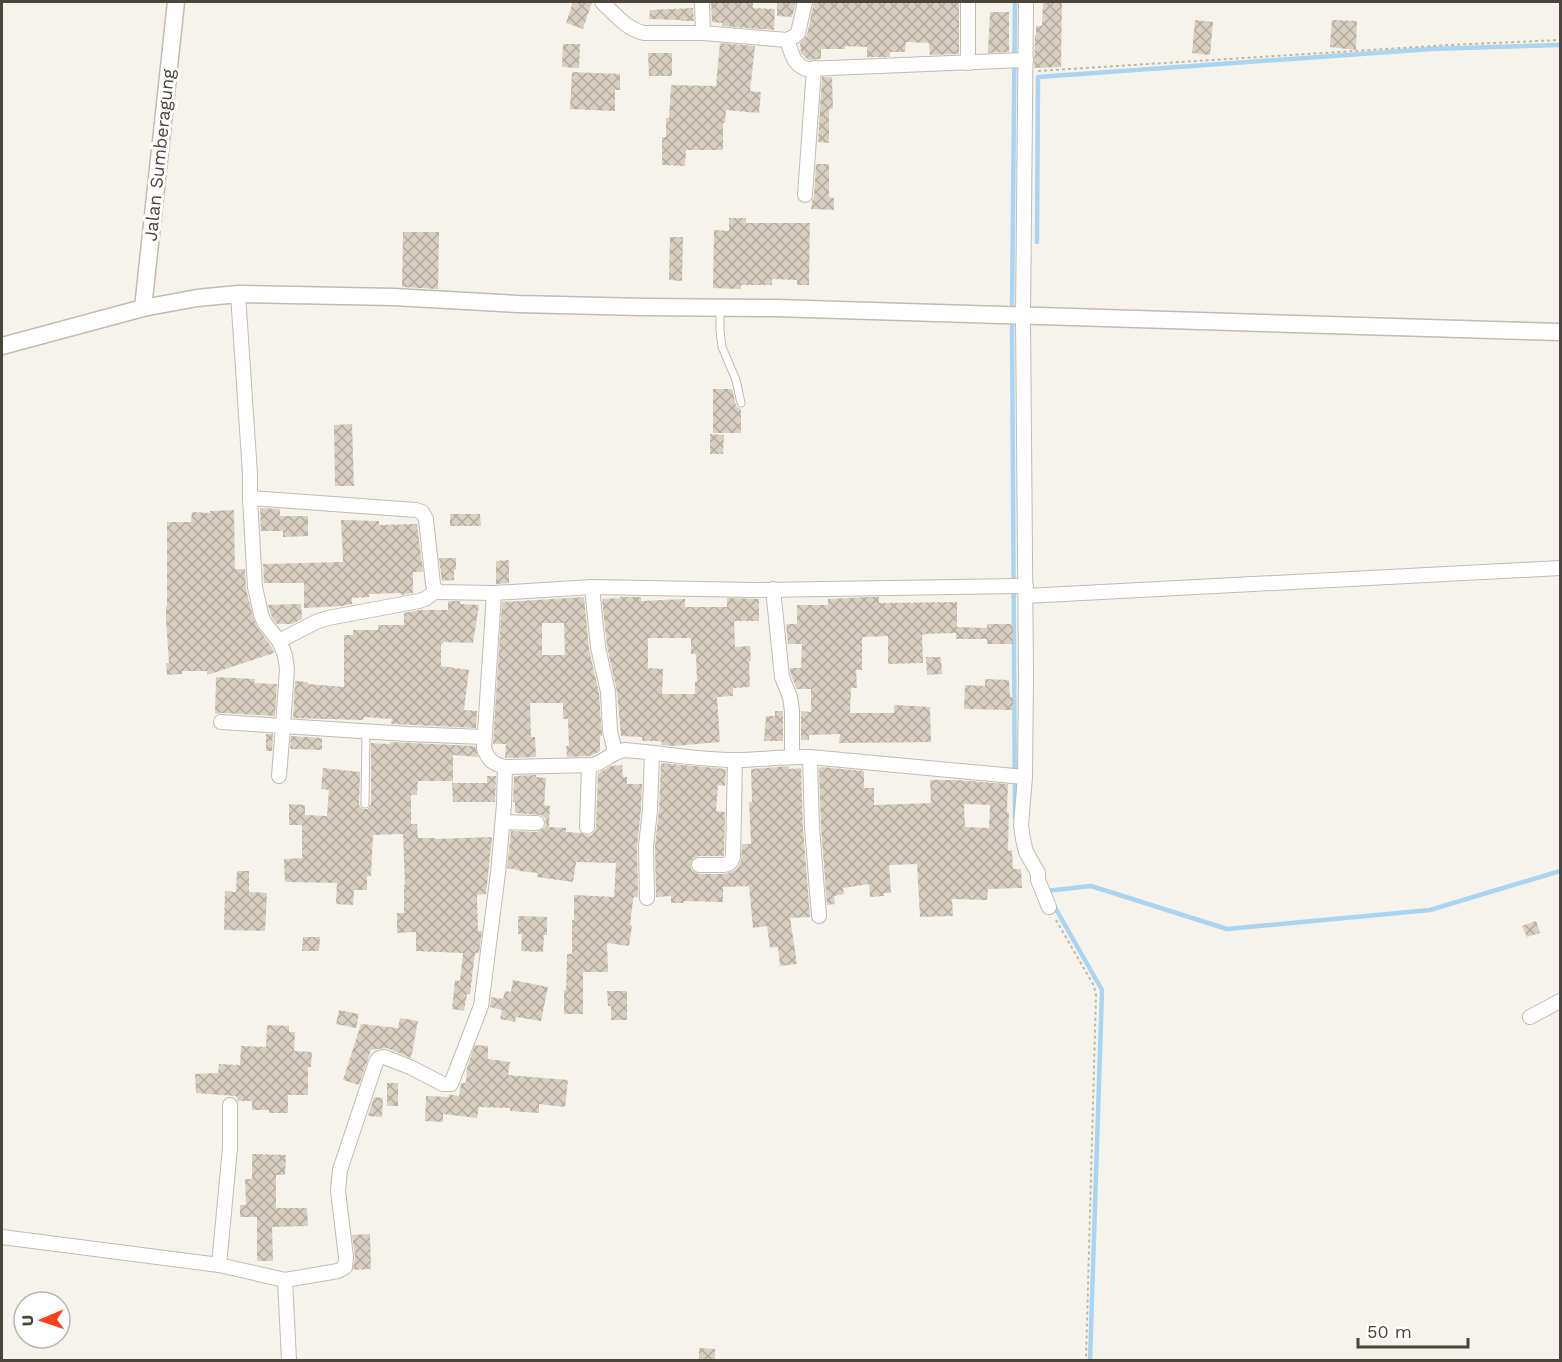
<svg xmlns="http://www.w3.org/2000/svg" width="1562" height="1362" font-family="'Work Sans',sans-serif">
<defs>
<pattern id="building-cross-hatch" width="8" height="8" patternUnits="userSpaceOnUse" patternTransform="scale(1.5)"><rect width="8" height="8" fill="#d8cfc1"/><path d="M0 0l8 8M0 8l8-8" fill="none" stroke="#b1aa9e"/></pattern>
</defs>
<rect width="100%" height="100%" fill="#f6f3ec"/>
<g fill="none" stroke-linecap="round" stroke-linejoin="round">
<g stroke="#a9d4f2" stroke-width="4.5">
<polyline points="1037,242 1038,77 1431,49 1560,45"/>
<polyline points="1012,311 1015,2"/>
<polyline points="1012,319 1015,818"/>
<polyline points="1046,891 1091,886 1227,929 1430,910 1560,871"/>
<polyline points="1053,904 1102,990 1090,1360"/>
</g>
</g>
<g fill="url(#building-cross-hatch)" fill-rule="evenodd">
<polygon points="573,2 592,2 583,29 566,23"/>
<polygon points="711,2 753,2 753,8 775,9 774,30 722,26 722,23 712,22"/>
<polygon points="777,2 796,2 792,17 777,16"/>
<polygon points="814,2 959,2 959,54 930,55 929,43 906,42 905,52 890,52 890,57 867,57 867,47 845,46 845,49 821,49 821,59 808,60 801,53 800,43 807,35"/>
<polygon points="1043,2 1062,2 1061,67 1034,68 1035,35 1036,35 1036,26 1042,26"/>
<polygon points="693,8 694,21 681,21 681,20 649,19 650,10"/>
<polygon points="990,12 1009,12 1009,52 988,53"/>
<polygon points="1195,20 1213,22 1210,55 1192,53"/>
<polygon points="1332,20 1357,21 1356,50 1330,47"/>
<polygon points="720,43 755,46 750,91 761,92 759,113 726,110 725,123 723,123 723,150 686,150 685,166 662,165 662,137 666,137 666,118 669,118 671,85 716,86"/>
<polygon points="563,44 580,44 579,68 562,67"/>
<polygon points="648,53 672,53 672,76 649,76"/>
<polygon points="572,72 620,74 620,90 615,90 615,111 570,109"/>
<polygon points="822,77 832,77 833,109 829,109 829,143 818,142"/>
<polygon points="816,164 829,164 829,197 834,198 834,210 811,209 812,201 814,196"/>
<polygon points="729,218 746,218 746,223 810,223 809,285 797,285 797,280 772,279 772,285 741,285 741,289 713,288 714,230 729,231"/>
<polygon points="403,232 439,232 438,289 402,287"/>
<polygon points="670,237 683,237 682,281 669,280"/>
<polygon points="713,389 732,389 736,406 741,409 741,433 713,433"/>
<polygon points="352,424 354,486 335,486 334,425"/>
<polygon points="710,434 724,435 723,454 710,454"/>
<polygon points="260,508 280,509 280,516 308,516 308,536 283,537 283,531 261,531"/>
<polygon points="234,510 235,569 245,569 246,589 253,617 257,627 271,646 274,653 207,675 207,671 182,671 182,674 167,675 166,663 169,663 166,620 166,606 167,606 167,522 191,522 192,512 210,513 210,511"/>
<polygon points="450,514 480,514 481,526 450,526"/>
<polygon points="341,520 379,521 379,525 417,524 423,572 413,572 413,593 402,595 401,593 369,594 369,597 352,598 352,604 342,606 304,608 304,583 264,583 263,564 343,562"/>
<polygon points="439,558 456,558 456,570 454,570 454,580 442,581"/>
<polygon points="509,560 509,583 496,584 496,561"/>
<path d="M584 597 589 649 599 693 602 736H600V751L591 756 567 757 566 746H569L568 719H563V703H530L531 737H535L536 757 505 758 506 744H493L502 602ZM542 623H564L565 655H542Z"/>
<path d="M620 597H641V601L685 599V607H727V598L759 599V621H734L735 647 750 646 751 661H749L750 687 733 688V696L717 697 720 742 674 746 661 745 662 742 659 741H642V737L621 736 617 692 607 646 602 599 620 598ZM648 638H691V654H696L697 682H695V694H662L663 669 648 668Z"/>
<polygon points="868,597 879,597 879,603 957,602 957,627 987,628 987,624 1013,624 1013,644 987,644 987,639 956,639 956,633 925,634 922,635 923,663 888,664 888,636 862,637 862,670 856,670 857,688 851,688 850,713 894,713 894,705 930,707 931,742 839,743 840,734 809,735 809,740 801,740 801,711 811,712 811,689 797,689 791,675 790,668 801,668 802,644 788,644 786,624 797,624 797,605 828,605 828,599"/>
<polygon points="448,601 460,601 460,604 479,605 473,643 443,642 443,644 441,644 441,666 469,670 464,710 477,711 476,728 391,724 392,719 364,717 363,720 293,718 295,681 308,682 308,684 344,687 344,635 353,635 353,630 378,630 378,625 404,625 404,613 421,610 448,610"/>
<polygon points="301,604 302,619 292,624 277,624 272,618 268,605"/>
<polygon points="926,657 941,657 942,674 927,675"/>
<polygon points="216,677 255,679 254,683 277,684 275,716 222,713 215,714"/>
<polygon points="985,679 1009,680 1010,697 1013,697 1013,710 964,709 965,685 985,686"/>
<polygon points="775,711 783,711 783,741 764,741 766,716 775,716"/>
<polygon points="266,734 273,734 272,751 266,751"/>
<polygon points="291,736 322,738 322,750 290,749"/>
<polygon points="390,742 475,746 478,757 453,755 453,781 418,781 417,795 411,795 411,824 417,824 418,838 435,838 435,839 492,837 486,894 477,895 478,931 482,931 479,953 475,953 470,994 467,994 464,1011 452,1009 455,980 460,981 463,953 416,951 416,932 397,933 397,913 404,913 404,885 405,885 403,834 373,835 371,876 367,876 367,890 354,890 353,905 336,904 337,883 285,882 284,859 302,858 302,825 289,825 289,804 305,805 305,815 327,816 329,790 321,789 323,768 360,772 359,805 363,809 368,809 371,804 371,743 390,744"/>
<polygon points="661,763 726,769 725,786 718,785 716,811 725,812 724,855 723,856 699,856 694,858 691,861 691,869 694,872 699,874 724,874 736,870 741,861 742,844 751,844 749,802 752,802 751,769 789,766 789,769 801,768 803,828 810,917 790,918 797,964 780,966 778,947 770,948 767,926 753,928 749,886 723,887 723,902 684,901 684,903 671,903 671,896 656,897 655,846 659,810"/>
<polygon points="622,765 623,777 627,777 627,784 642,784 641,809 637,846 638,897 634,897 633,900 630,925 632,925 629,946 607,943 608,972 583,972 583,1014 564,1014 564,990 566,990 567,954 572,954 572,920 574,920 574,895 614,897 616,863 576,862 573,882 537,877 538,873 519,871 519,870 507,868 511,831 537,832 544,828 546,824 545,818 541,815 515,813 515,802 513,802 514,776 536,775 536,777 546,778 544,805 550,806 549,827 566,828 566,832 581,833 587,836 592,835 596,828 598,773 611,766"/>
<path d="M821 767 864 771V788H874V805L931 803 930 780H957L1008 784 1007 812H1009L1008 851 1012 850 1013 869H1021L1022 888 988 889 987 900 952 899 953 916 920 917 917 864 889 865 891 893H883L884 896 870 897 869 884 843 888 844 894 834 896 835 904 827 905 821 827 819 768ZM964 804 990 805 989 828 965 827Z"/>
<polygon points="487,776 496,776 495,802 453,802 452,783 487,783"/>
<polygon points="237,871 249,871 249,892 267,893 265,931 224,930 225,891 236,892"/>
<polygon points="518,916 547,917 547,935 544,935 543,952 521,951 522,934 518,934"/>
<polygon points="1536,921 1540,933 1527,937 1522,926"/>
<polygon points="303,937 320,937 319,951 302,951"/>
<polygon points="513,980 548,987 541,1021 516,1017 515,1022 500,1019 502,1010 490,1007 491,997 503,999 505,991 511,992"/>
<polygon points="607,991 627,991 627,1020 611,1020 611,1006 608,1006"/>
<polygon points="339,1010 359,1014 356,1028 336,1024"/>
<polygon points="400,1018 418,1021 411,1058 387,1048 371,1050 359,1085 343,1080 361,1024 398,1028"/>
<polygon points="267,1025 289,1026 289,1032 295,1032 294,1051 312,1052 311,1067 308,1067 308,1095 288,1095 288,1113 269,1113 269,1110 252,1110 252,1101 238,1101 236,1096 196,1093 195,1074 218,1073 219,1064 240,1065 241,1046 266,1047"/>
<polygon points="475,1045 488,1046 488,1059 510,1062 508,1075 568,1080 565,1107 539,1104 539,1113 510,1111 510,1108 479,1107 477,1118 443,1114 443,1122 425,1121 426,1096 449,1097 449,1094 459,1096 461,1083 468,1083 466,1083 467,1068"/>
<rect x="387" y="1083" width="11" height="23"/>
<polygon points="374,1097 383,1098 382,1117 368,1116"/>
<polygon points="252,1154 286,1155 285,1175 276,1175 276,1208 307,1208 308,1226 272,1227 273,1261 257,1261 257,1217 240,1217 240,1205 246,1205 245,1179 252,1179"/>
<polygon points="370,1234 371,1269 353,1270 355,1256 352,1235"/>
<polygon points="699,1348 715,1349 715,1360 699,1360"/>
</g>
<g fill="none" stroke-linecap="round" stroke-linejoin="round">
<defs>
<g id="service">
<polyline points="720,307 720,331 722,347 736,380 741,403"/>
<polyline points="365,804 366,731"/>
</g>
<g id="minor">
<path d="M602 2C615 14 626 29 644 33H703L787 40 795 36 798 33 805 2"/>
<polyline points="702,2 703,33"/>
<polyline points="1026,2 1023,317 1026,676 1025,777 1021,825 1023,839 1026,852 1038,873 1038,880 1049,907"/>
<path d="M787 40C792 53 792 63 806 69L1026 60"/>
<polyline points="968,63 968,2"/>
<polyline points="805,195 814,68"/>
<polyline points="238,294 250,474 250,498 416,510 422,512 426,519 433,584 436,591 439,592 494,593 592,587 754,590 1026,586"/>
<polyline points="250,498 255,587 261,614 264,622 279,641 285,655 287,669 283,726 408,734 484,737"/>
<polyline points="592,587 598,647 608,692 610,731 615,752"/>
<polyline points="773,589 782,677 790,697 792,711 792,756"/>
<path d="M494 593 484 748C488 760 493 764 505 767L593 765C606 761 611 752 625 750 662 753 699 760 736 760 761 760 785 756 810 757L1025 777"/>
<polyline points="1026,596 1560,568"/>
<polyline points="279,641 316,622 328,618 419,601 425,599 436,591"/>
<polyline points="221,722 283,726 279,776"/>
<polyline points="810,757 812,827 819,916"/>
<polyline points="503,822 537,823"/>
<polyline points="587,827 589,765"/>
<polyline points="699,865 724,865 730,863 733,857 735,760"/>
<polyline points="647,898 646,846 650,810 652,753"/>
<polyline points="1530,1017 1560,1001"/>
<polyline points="2,1237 219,1265 285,1280 338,1271 345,1267 346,1257 338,1191 340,1170 376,1062 379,1058 384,1057 410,1067 443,1084 451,1084 481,1006 498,873 504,804 505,767"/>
<polyline points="219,1265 230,1148 230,1105"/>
<polyline points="285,1280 289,1360"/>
</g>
<g id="tertiary">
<polyline points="143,308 176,2"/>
<polyline points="2,346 143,308 197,298 238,294 394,297 518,304 643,307 775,308 1560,332"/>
</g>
</defs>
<use href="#service" stroke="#c2bbae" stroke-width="9"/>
<use href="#minor" stroke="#c2bbae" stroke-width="16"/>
<use href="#tertiary" stroke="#c2bbae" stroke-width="19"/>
<g stroke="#c4b79f" stroke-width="2" stroke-dasharray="3 3" stroke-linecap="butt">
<polyline points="1038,71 1449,45 1560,40"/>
<polyline points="1056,920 1094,986 1096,995 1086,1360"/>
</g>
<use href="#service" stroke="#fff" stroke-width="7"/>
<use href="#minor" stroke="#fff" stroke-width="14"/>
<use href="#tertiary" stroke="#fff" stroke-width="16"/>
</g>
<g text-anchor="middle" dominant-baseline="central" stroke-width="6" stroke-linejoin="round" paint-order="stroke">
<g font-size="18" fill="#4b4439" stroke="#fff">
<text transform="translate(159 155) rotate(-84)">Jalan Sumberagung</text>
</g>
</g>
<rect width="1562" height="1362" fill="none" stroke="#4b4439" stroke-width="6"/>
<g transform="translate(42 1320) rotate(268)"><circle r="28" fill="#ffffff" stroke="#b7b4b0" stroke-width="1.5"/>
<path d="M0-4.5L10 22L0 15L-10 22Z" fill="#fc3f1d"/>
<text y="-9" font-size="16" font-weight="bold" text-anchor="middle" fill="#4b4439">U</text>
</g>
<path d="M1358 1338v9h110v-9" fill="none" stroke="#4b4439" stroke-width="3"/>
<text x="1367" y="1338" font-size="18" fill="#4b4439" stroke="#ffffff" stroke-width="4.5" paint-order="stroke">50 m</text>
</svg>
